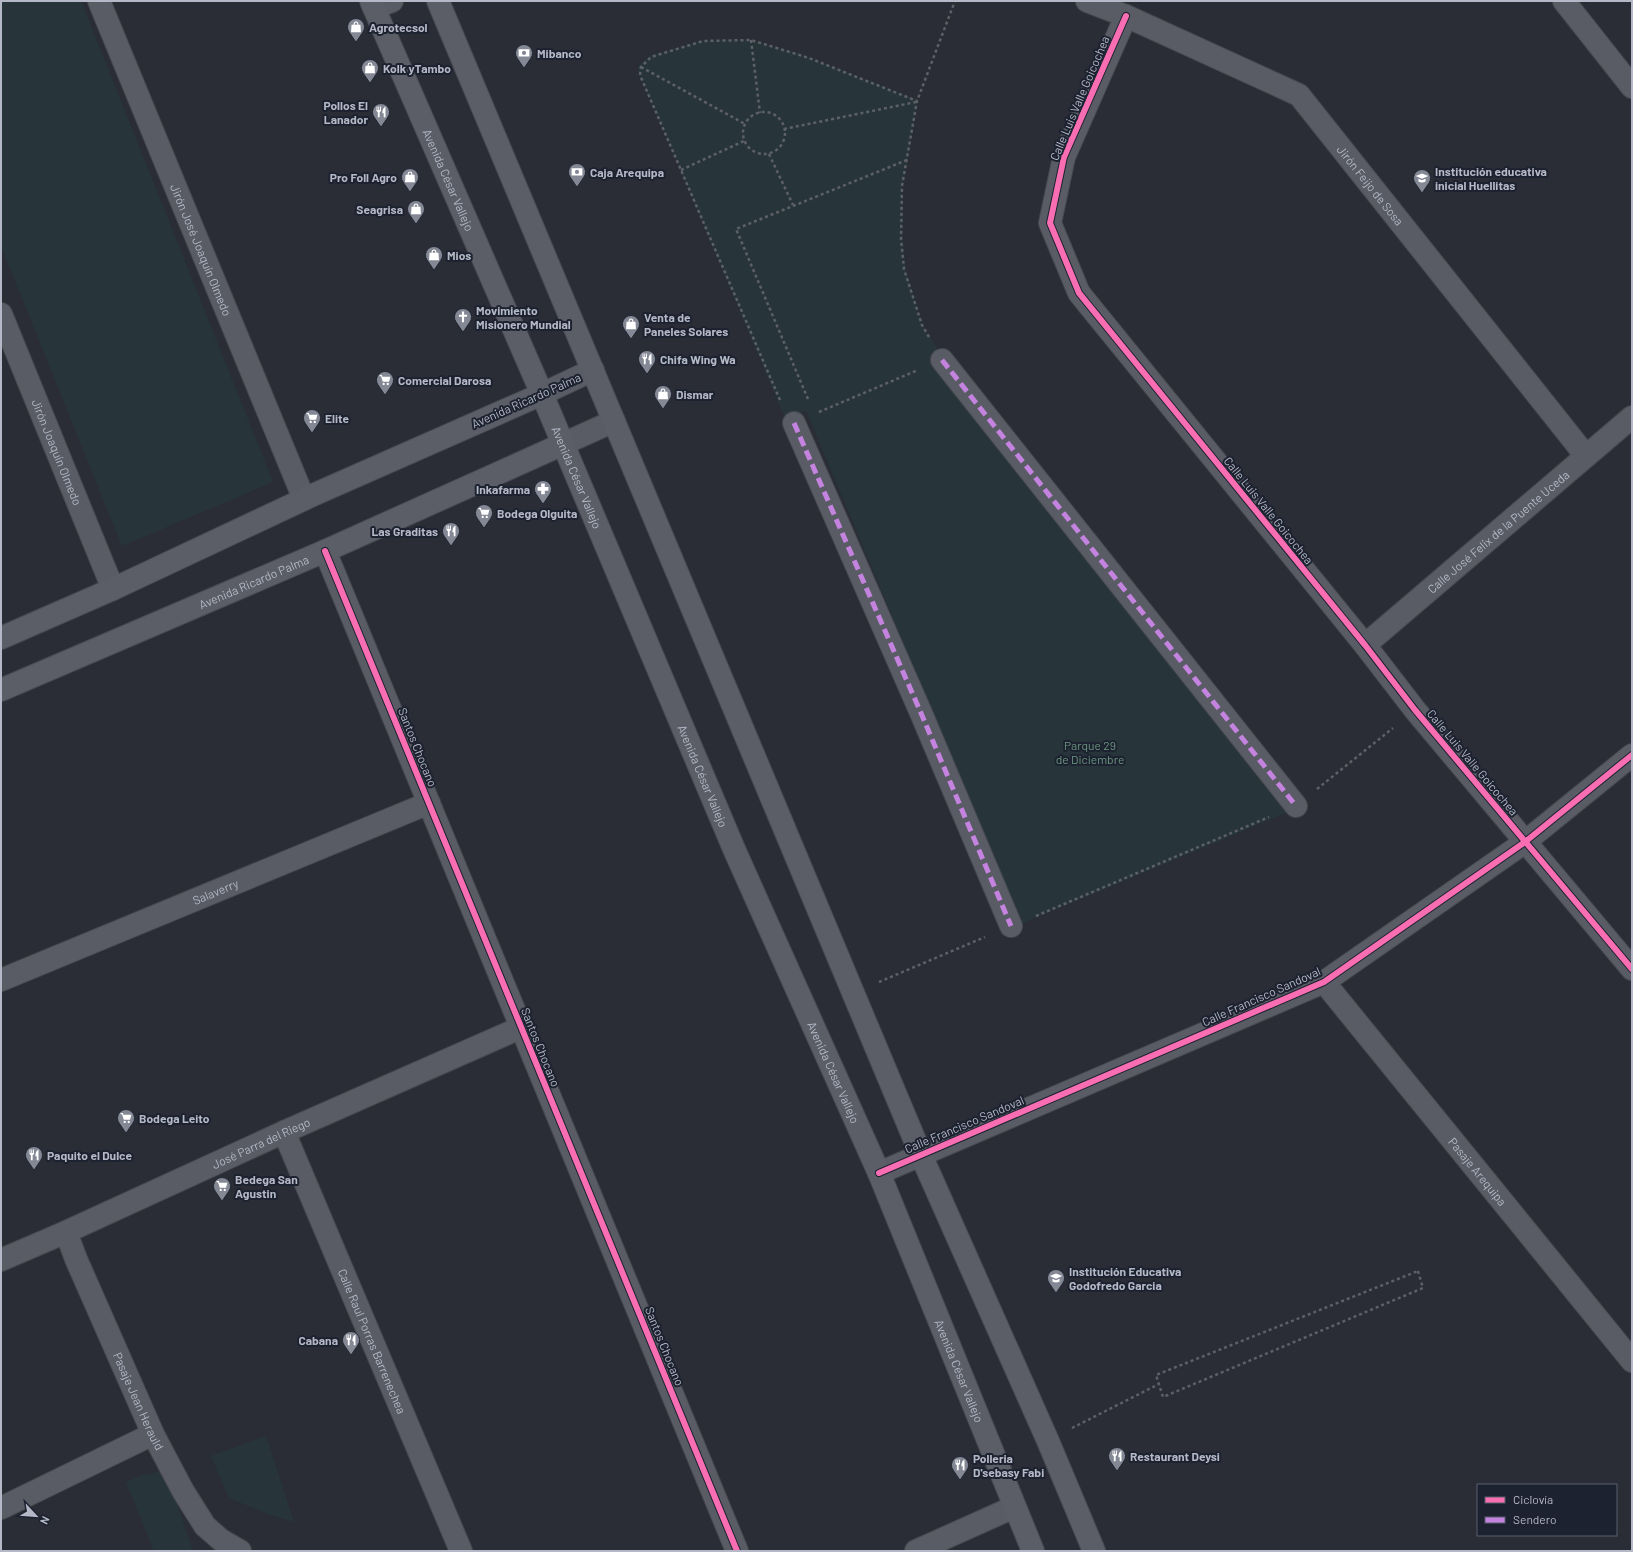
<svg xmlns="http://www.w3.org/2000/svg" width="1633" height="1552" font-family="Barlow,sans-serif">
<rect width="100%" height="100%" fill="#2a2d36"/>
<g fill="#27353b">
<polygon points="1,1 81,1 273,482 122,546 1,246"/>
<polygon points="704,40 751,40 792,51 918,100 903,187 903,239 906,270 923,326 945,360 1300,807 1021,924 806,410 785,418 664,132 638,73 638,66 651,55"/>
<polygon points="266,1436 294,1522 271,1515 229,1498 211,1456"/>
<polygon points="159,1472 168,1478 193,1551 154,1551 126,1482 143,1475"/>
</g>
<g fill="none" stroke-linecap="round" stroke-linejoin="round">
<defs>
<g id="minor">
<path id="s1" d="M99 1 304 499"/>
<path id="s2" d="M1087 1 1126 16 1299 95 1586 456"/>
<polyline points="1564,1 1632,87"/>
<polyline points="374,8 392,1"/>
<polyline points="1126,16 1064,157 1050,223 1079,293 1365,645 1415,710 1632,969"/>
<path id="s3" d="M1 314 113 589"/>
<polyline points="942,360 1296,806"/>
<polyline points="542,394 593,370"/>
<polyline points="794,423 921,713 1011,926"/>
<polyline points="563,444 614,421"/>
<polyline points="325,551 737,1551"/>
<path id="s4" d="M1365 645 1632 417"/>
<path id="s5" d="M1 980 429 803"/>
<path id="s6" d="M1324 982 1632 1361"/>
<path id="s7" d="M284 1132 461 1551"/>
<polyline points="879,1173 1324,982 1525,842 1632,755"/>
<path id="s8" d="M66 1232 76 1259 153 1434 183 1491 205 1526 221 1540 240 1551"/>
<path id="s9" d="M1 1260 66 1232 284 1132 522 1027"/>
<polyline points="1,1508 153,1434"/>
<polyline points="916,1551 1014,1507"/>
</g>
<g id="major">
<path id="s10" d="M371 1 542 394 734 849 879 1173 1033 1551"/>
<polyline points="438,1 921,1155 1048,1441 1094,1551"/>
<polyline points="1,638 113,589 313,495 542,394"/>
<path id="s11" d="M1 690 325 551 563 444"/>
</g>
</defs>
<use href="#minor" stroke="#46484f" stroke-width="24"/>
<use href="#major" stroke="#474a53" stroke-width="24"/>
<g stroke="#5d6067" stroke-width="2.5" stroke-dasharray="3 3" stroke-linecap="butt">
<polyline points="751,40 760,113"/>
<polyline points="641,67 745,124"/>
<circle cx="764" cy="133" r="21"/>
<polyline points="784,129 916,102"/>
<polyline points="769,154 793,205"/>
<polyline points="681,170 744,141"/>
<polyline points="929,337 922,325 904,269 901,239 902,186 917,101 955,1"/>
<polyline points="808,399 736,229 907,160"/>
<polyline points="780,400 640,75 641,67 651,57 703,41 751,40 809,58 917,101"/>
<polyline points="819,412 918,370"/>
<polyline points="1317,789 1393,728"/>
<polyline points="1036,916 1269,817"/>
<polyline points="879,982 985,937"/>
<polygon points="1418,1271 1423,1288 1163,1397 1156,1375"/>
<polyline points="1072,1428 1159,1384"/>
</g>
<use href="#minor" stroke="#595c64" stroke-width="22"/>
<use href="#major" stroke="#5b5e66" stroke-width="22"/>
<g stroke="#c483df" stroke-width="5" stroke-dasharray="10 5" stroke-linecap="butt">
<polyline points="942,360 1296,806"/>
<polyline points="794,423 921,713 1011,926"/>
</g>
<defs>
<g id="cycleway">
<polyline points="1126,16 1064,157 1050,223 1079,293 1365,645 1415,710 1632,969"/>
<polyline points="325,551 737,1551"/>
<polyline points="879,1173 1324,982 1525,842 1632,755"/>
</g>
</defs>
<use href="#cycleway" stroke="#1d2230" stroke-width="8"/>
<use href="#cycleway" stroke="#f96db3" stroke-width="6"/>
</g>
<defs>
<symbol id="shop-pin" viewBox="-11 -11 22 30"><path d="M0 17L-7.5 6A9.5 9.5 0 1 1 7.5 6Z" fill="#848794" stroke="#1d2230"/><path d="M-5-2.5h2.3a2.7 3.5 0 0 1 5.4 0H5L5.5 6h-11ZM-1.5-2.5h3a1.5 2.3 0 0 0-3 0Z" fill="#fff"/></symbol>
<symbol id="bank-pin" viewBox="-11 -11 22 30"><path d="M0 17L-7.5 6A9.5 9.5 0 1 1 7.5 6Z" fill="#848794" stroke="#1d2230"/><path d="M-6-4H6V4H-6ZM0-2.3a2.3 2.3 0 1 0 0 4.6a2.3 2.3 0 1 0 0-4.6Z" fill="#fff"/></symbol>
<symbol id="restaurant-pin" viewBox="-11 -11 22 30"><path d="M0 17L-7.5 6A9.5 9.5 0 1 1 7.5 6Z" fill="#848794" stroke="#1d2230"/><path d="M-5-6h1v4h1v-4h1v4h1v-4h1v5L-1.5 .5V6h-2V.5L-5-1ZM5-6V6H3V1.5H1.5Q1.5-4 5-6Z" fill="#fff"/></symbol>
<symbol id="school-pin" viewBox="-11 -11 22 30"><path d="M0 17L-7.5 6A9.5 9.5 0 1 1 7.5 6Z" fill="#848794" stroke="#1d2230"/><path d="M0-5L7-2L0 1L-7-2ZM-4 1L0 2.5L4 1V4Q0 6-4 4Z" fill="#fff"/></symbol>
<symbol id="church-pin" viewBox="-11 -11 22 30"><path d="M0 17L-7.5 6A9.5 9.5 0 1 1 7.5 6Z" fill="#848794" stroke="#1d2230"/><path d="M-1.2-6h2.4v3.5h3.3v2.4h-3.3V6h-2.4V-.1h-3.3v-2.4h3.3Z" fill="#fff"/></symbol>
<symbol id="supermarket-pin" viewBox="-11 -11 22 30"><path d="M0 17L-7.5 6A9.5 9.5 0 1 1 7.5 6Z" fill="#848794" stroke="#1d2230"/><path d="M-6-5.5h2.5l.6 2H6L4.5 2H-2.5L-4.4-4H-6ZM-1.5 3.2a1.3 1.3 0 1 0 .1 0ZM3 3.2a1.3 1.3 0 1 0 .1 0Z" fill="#fff"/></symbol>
<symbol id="pharmacy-pin" viewBox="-11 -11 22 30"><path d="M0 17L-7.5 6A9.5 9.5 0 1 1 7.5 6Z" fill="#848794" stroke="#1d2230"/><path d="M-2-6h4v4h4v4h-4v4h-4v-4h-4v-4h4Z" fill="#fff"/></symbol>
</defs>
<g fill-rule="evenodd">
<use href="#shop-pin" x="346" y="17" width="20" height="27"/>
<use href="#bank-pin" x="514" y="43" width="20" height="27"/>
<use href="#shop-pin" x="360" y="58" width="20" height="27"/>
<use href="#restaurant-pin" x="371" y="102" width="20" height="27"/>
<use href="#bank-pin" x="567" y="162" width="20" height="27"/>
<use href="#shop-pin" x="400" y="167" width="20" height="27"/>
<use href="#school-pin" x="1412" y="168" width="20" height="27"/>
<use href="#shop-pin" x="406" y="199" width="20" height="27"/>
<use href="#shop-pin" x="424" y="245" width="20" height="27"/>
<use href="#church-pin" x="453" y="307" width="20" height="27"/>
<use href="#shop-pin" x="621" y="314" width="20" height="27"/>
<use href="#restaurant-pin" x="637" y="349" width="20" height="27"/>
<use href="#supermarket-pin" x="375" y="370" width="20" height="27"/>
<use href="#shop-pin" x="653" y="384" width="20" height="27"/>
<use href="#supermarket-pin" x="302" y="408" width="20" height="27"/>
<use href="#pharmacy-pin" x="533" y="479" width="20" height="27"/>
<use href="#supermarket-pin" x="474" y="503" width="20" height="27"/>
<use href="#restaurant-pin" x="441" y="521" width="20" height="27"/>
<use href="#supermarket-pin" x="116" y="1108" width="20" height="27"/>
<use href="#restaurant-pin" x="24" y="1145" width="20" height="27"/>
<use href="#supermarket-pin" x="212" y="1176" width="20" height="27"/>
<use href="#school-pin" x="1046" y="1268" width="20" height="27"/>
<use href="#restaurant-pin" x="341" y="1330" width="20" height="27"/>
<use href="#restaurant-pin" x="1107" y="1446" width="20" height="27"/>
<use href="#restaurant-pin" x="950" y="1455" width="20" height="27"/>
</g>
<g text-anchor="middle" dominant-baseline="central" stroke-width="4" stroke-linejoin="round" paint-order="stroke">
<g font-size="12" font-weight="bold" fill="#b4b8c7" stroke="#1d2230" text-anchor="start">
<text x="369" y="27">Agrotecsol</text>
<text x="537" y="53">Mibanco</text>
<text x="383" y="68">Kolk yTambo</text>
<text x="368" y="105" text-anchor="end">Pollos El<tspan x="368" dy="14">Lanador</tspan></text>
<text x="1435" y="171">Institución educativa<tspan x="1435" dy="14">inicial Huellitas</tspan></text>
<text x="590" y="172">Caja Arequipa</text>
<text x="397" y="177" text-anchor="end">Pro Foll Agro</text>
<text x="403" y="209" text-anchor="end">Seagrisa</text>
<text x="447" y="255">Mios</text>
<text x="476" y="310">Movimiento<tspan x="476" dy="14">Misionero Mundial</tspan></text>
<text x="644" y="317">Venta de<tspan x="644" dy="14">Paneles Solares</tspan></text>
<text x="660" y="359">Chifa Wing Wa</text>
<text x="398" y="380">Comercial Darosa</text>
<text x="676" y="394">Dismar</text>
<text x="325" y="418">Elite</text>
<text x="530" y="489" text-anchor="end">Inkafarma</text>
<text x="497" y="513">Bodega Olguita</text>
<text x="438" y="531" text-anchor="end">Las Graditas</text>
<text x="139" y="1118">Bodega Leito</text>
<text x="47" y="1155">Paquito el Dulce</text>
<text x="235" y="1179">Bedega San<tspan x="235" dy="14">Agustin</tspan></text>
<text x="1069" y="1271">Institución Educativa<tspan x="1069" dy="14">Godofredo Garcia</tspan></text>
<text x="338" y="1340" text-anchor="end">Cabana</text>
<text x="1130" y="1456">Restaurant Deysi</text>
<text x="973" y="1458">Polleria<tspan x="973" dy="14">D'sebasy Fabi</tspan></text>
</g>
<g font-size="12" fill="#b4b8c7" stroke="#1d2230">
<text transform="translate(1079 98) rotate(-67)">Calle Luis Valle Goicochea</text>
<text stroke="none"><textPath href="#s10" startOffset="195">Avenida César Vallejo</textPath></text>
<text stroke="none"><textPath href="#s2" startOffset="347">Jirón Feijo de Sosa</textPath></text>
<text stroke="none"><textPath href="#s1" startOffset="269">Jirón José Joaquín Olmedo</textPath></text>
<text transform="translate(526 400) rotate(-24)">Avenida Ricardo Palma</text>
<text stroke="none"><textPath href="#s3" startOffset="149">Jirón Joaquín Olmedo</textPath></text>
<text stroke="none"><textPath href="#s10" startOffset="519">Avenida César Vallejo</textPath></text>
<text transform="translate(1269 510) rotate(51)">Calle Luis Valle Goicochea</text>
<text stroke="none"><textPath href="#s4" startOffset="175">Calle José Felix de la Puente Uceda</textPath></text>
<text stroke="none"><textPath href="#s11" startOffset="275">Avenida Ricardo Palma</textPath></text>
<text transform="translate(418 747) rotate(68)">Santos Chocano</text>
<text transform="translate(1473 762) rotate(50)">Calle Luis Valle Goicochea</text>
<text stroke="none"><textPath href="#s10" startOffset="843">Avenida César Vallejo</textPath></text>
<text stroke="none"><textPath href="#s5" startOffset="232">Salaverry</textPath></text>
<text transform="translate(1261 996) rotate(-24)">Calle Francisco Sandoval</text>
<text transform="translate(541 1047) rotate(68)">Santos Chocano</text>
<text stroke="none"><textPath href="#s10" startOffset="1167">Avenida César Vallejo</textPath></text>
<text transform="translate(964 1124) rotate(-23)">Calle Francisco Sandoval</text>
<text stroke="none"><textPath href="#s9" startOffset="285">José Parra del Riego</textPath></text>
<text stroke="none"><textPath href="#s6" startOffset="244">Pasaje Arequipa</textPath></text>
<text stroke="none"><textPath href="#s7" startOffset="227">Calle Raul Porras Barrenechea</textPath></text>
<text transform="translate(665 1346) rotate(68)">Santos Chocano</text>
<text stroke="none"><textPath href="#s10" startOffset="1491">Avenida César Vallejo</textPath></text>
<text stroke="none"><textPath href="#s8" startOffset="184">Pasaje Jean Herauld</textPath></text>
</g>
<g font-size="12" fill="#6c967e" stroke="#1d2230">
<text x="1090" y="745">Parque 29<tspan x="1090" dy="14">de Diciembre</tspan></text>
</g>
</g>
<rect width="1633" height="1552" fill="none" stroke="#b4b8c7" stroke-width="4"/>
<rect x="1477" y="1484" width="140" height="52" fill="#1d2230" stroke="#595e6c"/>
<rect x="1485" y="1497" width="20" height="6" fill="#f96db3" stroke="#595e6c"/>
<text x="1513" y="1504" font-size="12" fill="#b4b8c7">Ciclovía</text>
<rect x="1485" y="1517" width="20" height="6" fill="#c483df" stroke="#595e6c"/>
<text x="1513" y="1524" font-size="12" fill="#b4b8c7">Sendero</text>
<g transform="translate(36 1516) rotate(116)" stroke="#1d2230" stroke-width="3" paint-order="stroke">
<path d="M0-3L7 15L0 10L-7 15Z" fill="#b4b8c7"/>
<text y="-6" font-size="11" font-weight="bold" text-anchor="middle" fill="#b4b8c7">N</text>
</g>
</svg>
